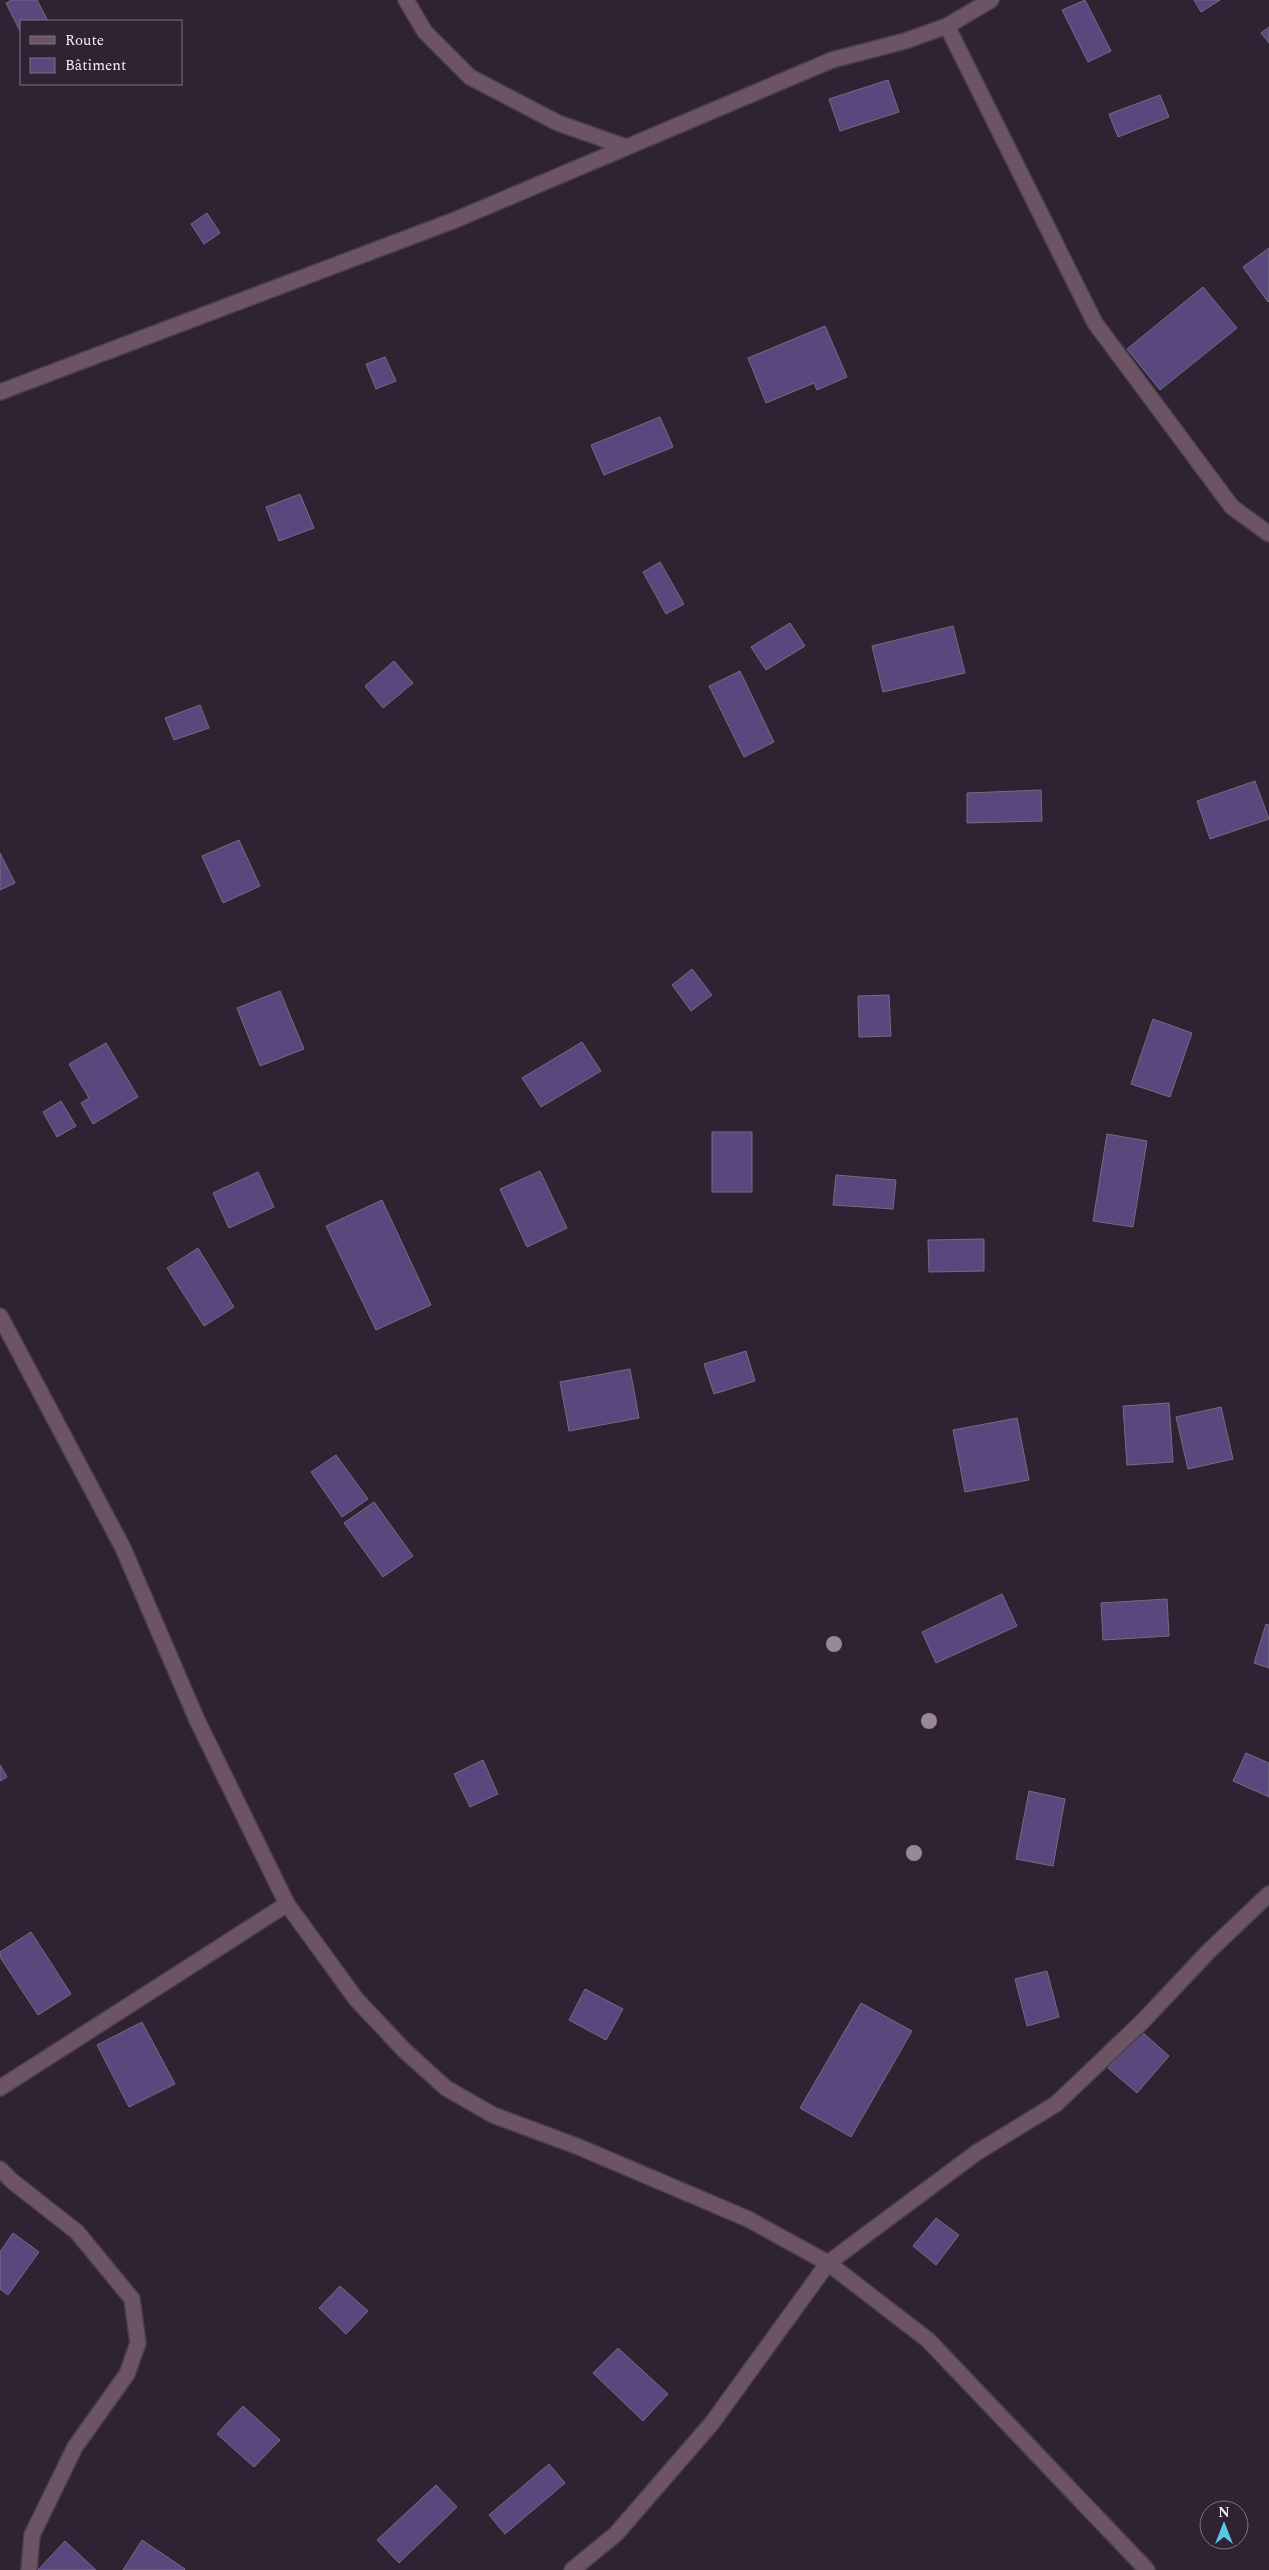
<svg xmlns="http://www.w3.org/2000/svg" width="1269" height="2570" font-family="Spectral,serif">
<rect width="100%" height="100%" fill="#2f2333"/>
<g fill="#59477d" stroke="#726d81">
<polygon points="12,0 37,0 48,21 21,21 21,33 6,3"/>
<polygon points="1085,0 1111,51 1088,62 1062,10"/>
<polygon points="1194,0 1220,0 1201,12"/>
<polygon points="1269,27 1269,43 1261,33"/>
<polygon points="888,80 899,112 840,131 829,99"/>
<polygon points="1160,95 1169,117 1118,137 1109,114"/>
<polygon points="207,213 220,233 204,244 191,224"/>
<polygon points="1269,248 1269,301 1268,302 1243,267"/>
<polygon points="1203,287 1237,328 1160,390 1127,349"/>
<polygon points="825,326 847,377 817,390 814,383 766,403 748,358"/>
<polygon points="385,357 396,381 376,389 366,364"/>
<polygon points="660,417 673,447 604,475 591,445"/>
<polygon points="300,494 314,528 279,541 266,507"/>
<polygon points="660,562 684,604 666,614 643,572"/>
<polygon points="790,623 805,646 766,670 751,647"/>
<polygon points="953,626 965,673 883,692 872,646"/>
<polygon points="394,661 413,683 383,708 365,686"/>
<polygon points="740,671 774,742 744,757 709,686"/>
<polygon points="200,705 209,728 174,740 165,718"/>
<polygon points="1255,781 1269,819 1210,839 1197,801"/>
<polygon points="1041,790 1042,821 967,823 967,793"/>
<polygon points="239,840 260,886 223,903 202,856"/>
<polygon points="0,853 15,883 0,890"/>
<polygon points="692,969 712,995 691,1011 672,985"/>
<polygon points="280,991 304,1049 260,1066 237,1008"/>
<polygon points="889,995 891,1036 859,1037 858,996"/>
<polygon points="1153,1019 1192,1033 1170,1097 1131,1084"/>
<polygon points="582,1042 601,1071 541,1107 522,1078"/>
<polygon points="106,1043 138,1097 93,1124 81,1103 89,1098 69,1064"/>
<polygon points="61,1101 76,1126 57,1137 43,1112"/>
<rect x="712" y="1132" width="40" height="60"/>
<polygon points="1107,1134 1147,1141 1133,1227 1093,1221"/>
<polygon points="540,1171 567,1228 527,1247 500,1189"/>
<polygon points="258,1172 274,1207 229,1228 213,1193"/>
<polygon points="836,1175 896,1180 893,1209 833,1205"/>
<polygon points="382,1200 431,1305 376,1330 326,1226"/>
<polygon points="984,1239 984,1271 929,1272 928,1240"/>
<polygon points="198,1248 234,1307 204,1326 167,1268"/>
<polygon points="746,1351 755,1381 714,1394 704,1364"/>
<polygon points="630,1369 639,1418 569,1431 560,1382"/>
<polygon points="1169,1403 1173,1462 1127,1465 1123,1406"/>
<polygon points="1221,1407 1233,1459 1188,1469 1176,1417"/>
<polygon points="1017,1418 1029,1480 965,1492 953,1430"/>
<polygon points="336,1455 368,1499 342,1517 311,1472"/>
<polygon points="374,1502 413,1556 383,1577 344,1523"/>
<polygon points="1002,1594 1017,1626 936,1663 922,1632"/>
<polygon points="1167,1599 1169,1636 1103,1640 1101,1603"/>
<polygon points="1266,1624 1269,1625 1269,1668 1254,1663"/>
<polygon points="1246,1753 1269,1763 1269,1797 1233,1781"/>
<polygon points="483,1760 498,1794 470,1807 454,1774"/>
<polygon points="0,1765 7,1777 0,1781"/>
<polygon points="1029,1791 1065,1799 1053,1866 1016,1859"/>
<polygon points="31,1932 71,1994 38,2015 0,1957 0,1952"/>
<polygon points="1047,1971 1059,2017 1027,2026 1015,1979"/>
<polygon points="585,1989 623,2009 606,2040 569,2020"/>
<polygon points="861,2003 912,2031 851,2137 800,2108"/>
<polygon points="142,2022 175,2084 129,2107 97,2045"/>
<polygon points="1141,2031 1169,2056 1137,2093 1108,2068"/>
<polygon points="936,2218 959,2235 936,2265 913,2246"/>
<polygon points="13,2233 39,2252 8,2295 0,2289 0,2252"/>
<polygon points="340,2286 368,2311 346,2334 319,2308"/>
<polygon points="618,2348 668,2394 643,2421 593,2373"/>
<polygon points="243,2406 280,2440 254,2467 217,2434"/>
<polygon points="549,2464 565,2483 505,2534 489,2515"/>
<polygon points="436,2485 457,2507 399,2563 377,2540"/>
<polygon points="142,2540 185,2569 184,2570 123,2570"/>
<polygon points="65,2541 96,2570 38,2570"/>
</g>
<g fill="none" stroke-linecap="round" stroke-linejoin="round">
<defs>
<g id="minor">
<polyline points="406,0 425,32 470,77 558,123 626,147"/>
<polyline points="947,26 1095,323 1232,507 1269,534"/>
<polyline points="0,392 455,220 832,60 905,41 947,26 991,0"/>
<polyline points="0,1316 123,1548 197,1720 287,1904 356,1999 405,2051 446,2088 493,2115 579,2147 748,2219 828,2263 928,2340 1147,2570"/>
<polyline points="0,2088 287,1904"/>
<polyline points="0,2169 12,2181 77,2232 132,2299 138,2343 127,2374 75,2447 32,2535 29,2570"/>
<polyline points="572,2570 616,2534 712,2423 828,2263 976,2153 1056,2104 1142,2022 1209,1951 1269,1894"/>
</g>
</defs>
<use href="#minor" stroke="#4a3f4e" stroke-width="18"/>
<use href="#minor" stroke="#6c5464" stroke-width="15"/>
</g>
<g fill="#9a8994">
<circle cx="834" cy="1644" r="8"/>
<circle cx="929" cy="1721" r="8"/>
<circle cx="914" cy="1853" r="8"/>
</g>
<rect x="20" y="20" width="162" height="65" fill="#2f2333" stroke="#7d7381"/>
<rect x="30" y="36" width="25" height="8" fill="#6c5464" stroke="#7d7381"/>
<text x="65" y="45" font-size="15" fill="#f2eaf5">Route</text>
<rect x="30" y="58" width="25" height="15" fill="#59477d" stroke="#7d7381"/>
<text x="65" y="70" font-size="15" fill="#f2eaf5">Bâtiment</text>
<g transform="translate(1224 2525)"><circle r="24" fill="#2f2333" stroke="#7d7381"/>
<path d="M0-4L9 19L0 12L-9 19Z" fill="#58c8e4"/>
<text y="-8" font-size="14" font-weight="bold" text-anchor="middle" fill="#f2eaf5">N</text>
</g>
</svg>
